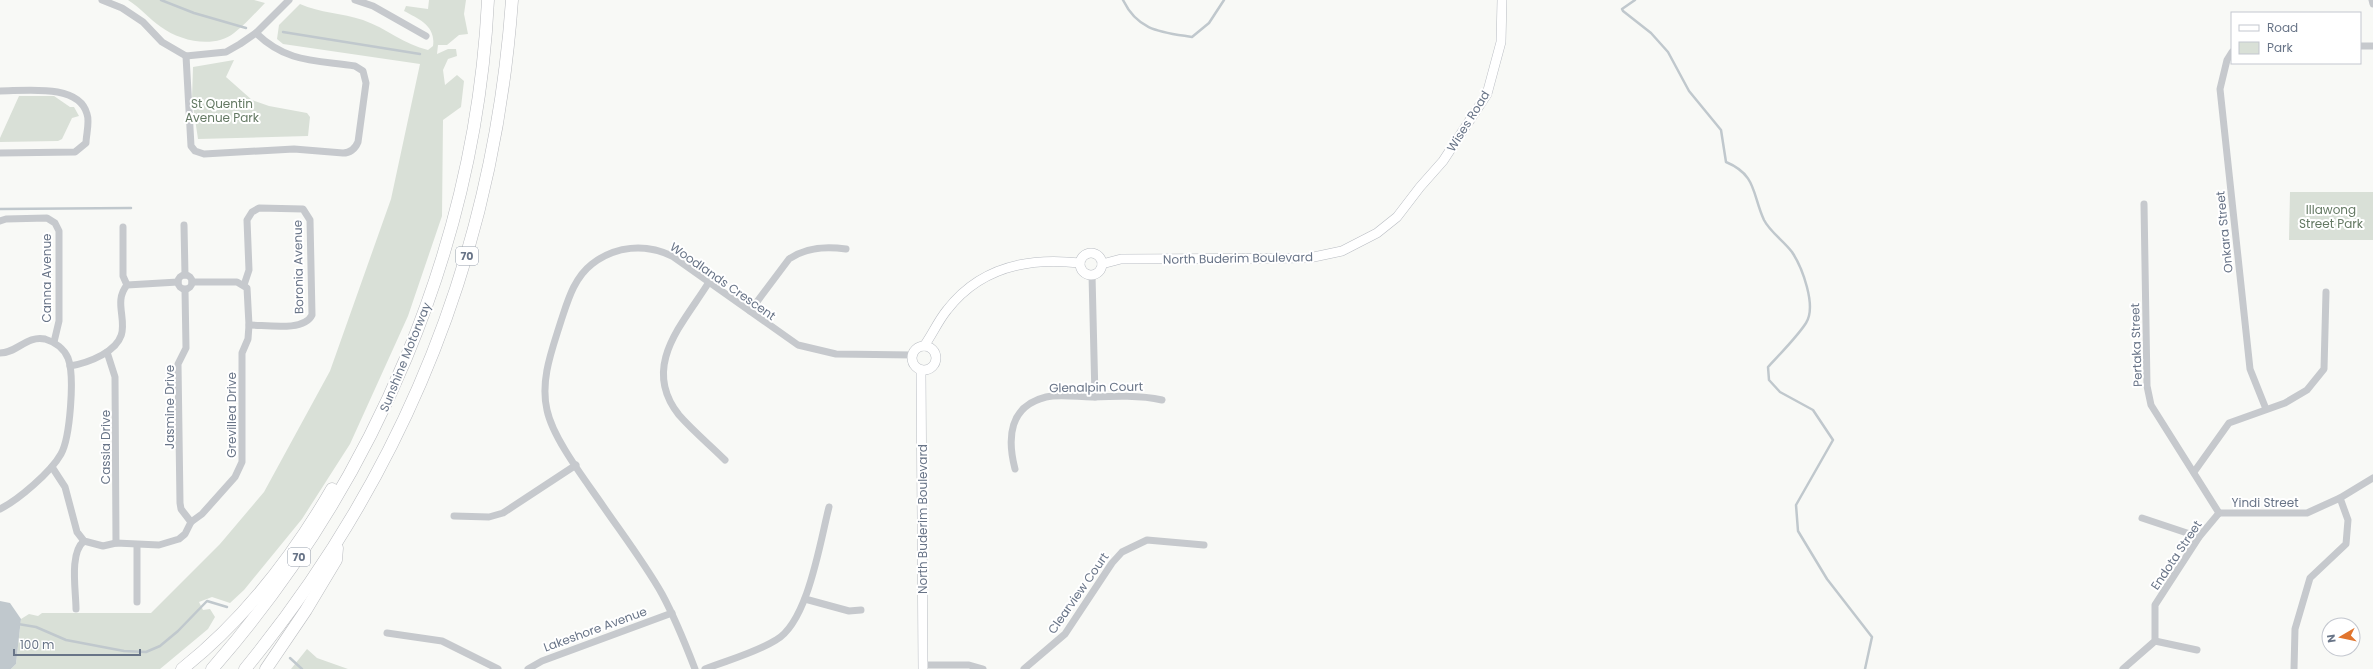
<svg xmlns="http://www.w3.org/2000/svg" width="2373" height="669" font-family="Poppins,sans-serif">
<rect width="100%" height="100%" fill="#f8f9f6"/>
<g fill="#d9e0d7">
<path d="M128 0H254L265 3C255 13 245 25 234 33 214 49 180 41 161 27 149 19 141 8 128 0Z"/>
<path d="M429 0H466L464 14 468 34 459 35 447 45H438L437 54 448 49H456L457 56 448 59 443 70 445 85 457 75 464 81 461 107 443 120 442 216 408 316 350 444 302 519 244 590 230 603 212 597 199 602 203 610 210 609 215 617 208 629 160 669H11L16 664 21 619 29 614 38 616 42 613H151L220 544 264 492 330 371 391 199 420 64 283 44 277 39 279 25 300 4C320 13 342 13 363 20 386 28 405 45 428 50L433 46C436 26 419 19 404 11L406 6 428 9Z"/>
<polygon points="234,60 226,77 252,100 269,106 307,113 310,117 308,136 198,139 192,99 193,67"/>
<polygon points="19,96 54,96 70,107 74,107 79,116 72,118 62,139 58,141 0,142 0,138"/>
<polygon points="2290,192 2373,192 2373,240 2289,240"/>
<polygon points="307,649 317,658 348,669 291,669"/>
</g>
<polygon fill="#c0c8cd" points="0,601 10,603 21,619 16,664 11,669 0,669"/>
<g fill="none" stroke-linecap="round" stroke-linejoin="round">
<g stroke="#c0c8cd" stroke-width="2.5">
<polyline points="161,0 194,13 246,28"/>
<path d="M1123 0C1138 31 1161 32 1192 37L1209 23 1224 0"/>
<path d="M1635 0 1622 9 1623 11 1651 33 1668 52 1689 91 1721 130 1726 162C1757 175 1752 194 1764 220 1770 232 1784 241 1792 252 1802 267 1817 306 1806 323 1797 337 1779 355 1768 367L1769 380 1780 392 1813 410 1833 440 1796 505 1798 531 1827 579 1872 637 1865 669"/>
<polyline points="283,32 420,54"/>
<polyline points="0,209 131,208"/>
<polyline points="18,624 36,627 66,640 124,651 146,652 160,646 178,631 207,601 227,607"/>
<polyline points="290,658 302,669"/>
</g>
<defs>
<g id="secondary">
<circle cx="1091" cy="264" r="11"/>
<polyline points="1102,264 1121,259 1309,258 1342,251 1377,233 1397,217 1420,187 1443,161 1487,94 1501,42 1502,0"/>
<path d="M924 346C932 335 938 321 947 310 980 267 1029 257 1080 263"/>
<circle cx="924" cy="358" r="12"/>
<polyline points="921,370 923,669"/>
</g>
<g id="highway">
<path d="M182 669C245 619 292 558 332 489"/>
<path d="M212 669C374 484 476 246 488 0"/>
<path d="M245 669C405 474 494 252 512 0"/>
<polyline points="266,669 306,610 336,560 337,548"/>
</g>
</defs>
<use href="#secondary" stroke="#b8bcc2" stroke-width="10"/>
<use href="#highway" stroke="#b9bbbf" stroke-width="13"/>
<g stroke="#c6c9cd" stroke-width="7">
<polyline points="102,0 122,8 143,22 162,42 186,56 226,52 240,44 256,33 289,0"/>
<polyline points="355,0 373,6 426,36"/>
<polyline points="2372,0 2373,4"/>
<polyline points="2360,46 2373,46"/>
<polyline points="2232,52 2227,60 2220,89 2250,369 2266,409"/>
<path d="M186 56 191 146 195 151 204 154 294 149 343 153C350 153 355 149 358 142L366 83 363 71 355 66C315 60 287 63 256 33"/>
<path d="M0 91C24 91 79 83 87 114 90 122 86 135 86 143L75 152 0 153"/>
<polyline points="2144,204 2147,386 2151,405 2219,513"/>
<polyline points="0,221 6,219 47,218 55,223 59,231 59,321 54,342"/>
<polyline points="184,225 185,275"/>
<polyline points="123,227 123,276 127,285"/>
<circle cx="185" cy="282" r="7"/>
<polyline points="1092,275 1095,397"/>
<path d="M709 282C683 324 640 366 679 415 693 431 710 445 725 460"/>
<path d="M244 285 249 270 247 220 252 212 259 208 303 209 310 220 312 315C304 332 266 325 249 325"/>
<polyline points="185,290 186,348 178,364 180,503 181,509 191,522"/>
<path d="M750 311 789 259C806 247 826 246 846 249"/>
<polyline points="107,352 115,377 116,543"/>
<path d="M0 353C17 353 27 335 45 339 55 342 64 349 68 358 75 376 70 438 61 454 51 472 18 500 0 509"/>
<path d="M70 366C82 364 91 361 102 355 142 333 108 308 127 285L178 282"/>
<polyline points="52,467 65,487 77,532 84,541 103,546 116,543 159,545 179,539 185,534 191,522 202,514 235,477 242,462 242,353 248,339 249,325 247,288 237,282 192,282"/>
<path d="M1015 469C1007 438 1009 406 1046 397 1060 394 1078 397 1092 397 1115 396 1140 395 1162 400"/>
<polyline points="2194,472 2229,423 2285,403 2307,390 2324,369 2326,292"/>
<polyline points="2219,513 2307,513 2340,498 2373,478"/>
<polyline points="454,516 489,517 503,513 576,465"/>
<polyline points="2142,518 2199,537"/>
<polyline points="137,545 137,602"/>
<polyline points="805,599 849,611 861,610"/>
<path d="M76 609C76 591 69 553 84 541"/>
<polyline points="387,633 442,641 498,669"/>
<polyline points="2155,641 2197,650"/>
<polyline points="923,665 969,665 983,669"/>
<polyline points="528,669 542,661 672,613"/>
<path d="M695 669C685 643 675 618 662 594 645 564 623 535 603 506 586 481 553 439 547 410 540 380 552 350 561 321 568 300 574 278 592 264 615 246 645 243 672 256L798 345 836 354 913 355"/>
<path d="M705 669C728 660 755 653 776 640 808 622 820 542 829 507"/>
<polyline points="1024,669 1065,634 1112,563 1122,552 1147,540 1204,545"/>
<polyline points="2123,669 2155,641 2155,605 2199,537 2219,513"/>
<polyline points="2294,669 2295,629 2310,578 2346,544 2348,520 2340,498"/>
</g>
<use href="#secondary" stroke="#fff" stroke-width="9"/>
<use href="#highway" stroke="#fff" stroke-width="12"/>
</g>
<g text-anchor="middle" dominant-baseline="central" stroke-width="4" stroke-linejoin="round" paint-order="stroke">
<g fill="#fff" stroke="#959eab" stroke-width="1">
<rect x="456" y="247" width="22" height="18" rx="3"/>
<rect x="288" y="548" width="22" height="18" rx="3"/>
</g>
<g font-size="11" font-weight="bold" fill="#687487">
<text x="467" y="256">70</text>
<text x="299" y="557">70</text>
</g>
<g font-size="12" fill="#647963" stroke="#fff">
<text x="222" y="103">St Quentin<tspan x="222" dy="14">Avenue Park</tspan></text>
<text x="2331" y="209">Illawong<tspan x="2331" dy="14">Street Park</tspan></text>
</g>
<g font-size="12" fill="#687487" stroke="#fff">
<text transform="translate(1468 121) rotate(-58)">Wises Road</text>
<text transform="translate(2224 232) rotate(-96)">Onkara Street</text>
<text transform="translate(1238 258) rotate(-1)">North Buderim Boulevard</text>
<text transform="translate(298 267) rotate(-91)">Boronia Avenue</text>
<text transform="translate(46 278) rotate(-90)">Canna Avenue</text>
<text transform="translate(723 281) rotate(35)">Woodlands Crescent</text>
<text transform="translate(2136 345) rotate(-92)">Pertaka Street</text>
<text transform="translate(405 357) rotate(-68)">Sunshine Motorway</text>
<text transform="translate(1096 387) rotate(-1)">Glenalpin Court</text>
<text transform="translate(169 407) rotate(-90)">Jasmine Drive</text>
<text transform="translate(231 415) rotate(-90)">Grevillea Drive</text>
<text transform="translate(105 447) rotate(-90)">Cassia Drive</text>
<text x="2265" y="502">Yindi Street</text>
<text transform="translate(922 519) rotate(-90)">North Buderim Boulevard</text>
<text transform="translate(2176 555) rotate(-56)">Endota Street</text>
<text transform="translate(1078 593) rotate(-55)">Clearview Court</text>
<text transform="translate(595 629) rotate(-20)">Lakeshore Avenue</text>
</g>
</g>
<rect x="2231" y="12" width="130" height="52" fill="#ffffff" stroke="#c3c7cf"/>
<rect x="2239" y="25" width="20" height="6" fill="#ffffff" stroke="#c3c7cf"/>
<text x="2267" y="32" font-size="12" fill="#687487">Road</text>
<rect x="2239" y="42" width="20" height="12" fill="#d9e0d7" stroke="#c3c7cf"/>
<text x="2267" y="52" font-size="12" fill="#687487">Park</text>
<g transform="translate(2341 637) rotate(261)"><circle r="19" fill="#ffffff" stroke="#c3c7cf"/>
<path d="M0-3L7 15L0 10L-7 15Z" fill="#e1752e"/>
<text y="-6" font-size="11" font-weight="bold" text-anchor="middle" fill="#687487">N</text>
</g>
<path d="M14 649v6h126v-6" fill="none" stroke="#687487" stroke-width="2"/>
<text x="20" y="649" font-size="12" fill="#687487" stroke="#ffffff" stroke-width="3" paint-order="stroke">100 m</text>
</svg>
